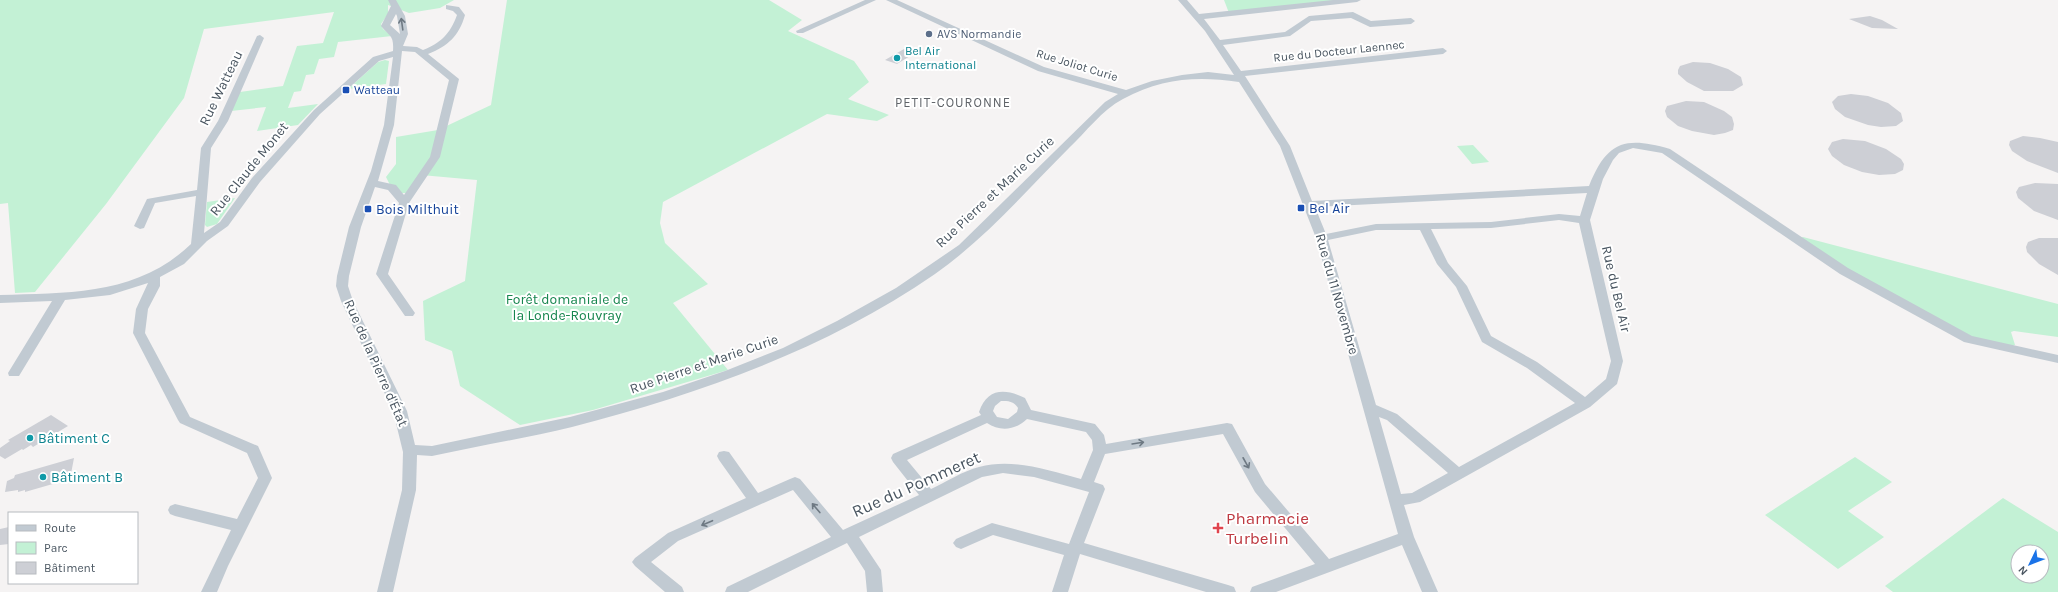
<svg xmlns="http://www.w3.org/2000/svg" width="2058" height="592" font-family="Karla,sans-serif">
<rect width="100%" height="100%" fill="#f5f3f3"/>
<g fill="#c3f1d5" fill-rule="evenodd">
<polygon points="0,0 454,0 440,8 409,13 388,5 388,14 381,24 383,29 392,36 338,42 334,57 319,59 314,74 306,75 301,91 294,92 288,108 318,104 298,125 257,131 266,107 231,111 240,92 283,86 297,46 323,43 334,12 204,29 184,98 106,204 35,292 15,293 8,203 0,204"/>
<polygon points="507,0 769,0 802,20 788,31 854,61 869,82 848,99 889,115 877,121 827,114 663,202 660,223 665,243 708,284 673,303 728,370 593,410 520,425 460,386 452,351 425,340 423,301 465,281 477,180 421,175 406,193 394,193 386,177 396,164 396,137 438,130 491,105"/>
<polygon points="1224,0 1353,0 1229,13"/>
<polygon points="385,60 389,61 386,84 348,89 378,62"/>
<polygon points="1473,145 1489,162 1472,164 1457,146"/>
<polygon points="235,198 217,224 207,227 205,225 207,202"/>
<polygon points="1803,237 2058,304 2058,337 2014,331 2011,332 2015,345 2012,346 1978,340 1839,265 1800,238"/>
<polygon points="1855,457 1892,482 1848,511 1884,537 1838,569 1765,515"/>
<path d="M2003 498 2058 532V592H1893L1885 586ZM2018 552H2042V576H2018Z"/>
</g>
<g fill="#cdcfd5">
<polygon points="1870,16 1882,20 1898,29 1872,28 1849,19"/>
<polygon points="904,49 915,53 897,64 885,60"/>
<polygon points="1693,62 1710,63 1728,69 1741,77 1743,85 1733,91 1704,91 1687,82 1678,74 1678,70 1680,66"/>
<polygon points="1851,94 1868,96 1888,103 1901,113 1903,121 1896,126 1881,127 1868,125 1845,117 1835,109 1832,102 1838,96"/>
<polygon points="1686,101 1704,102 1724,111 1732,117 1734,124 1733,130 1725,133 1714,135 1692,131 1678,126 1667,117 1665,111 1667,106"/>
<polygon points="2023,136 2040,138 2058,142 2058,173 2027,161 2012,151 2009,145 2010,141"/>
<polygon points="1843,139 1865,141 1886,149 1901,159 1904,164 1903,170 1895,174 1879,175 1862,172 1844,165 1832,156 1828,149 1832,142"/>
<polygon points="2035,183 2058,184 2058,220 2034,211 2018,198 2016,192 2019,187"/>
<polygon points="2039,238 2058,238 2058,275 2039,264 2027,252 2026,247 2028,242"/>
<polygon points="51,415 68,426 33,447 31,445 23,450 22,449 5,459 0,456 0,448 10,441 8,440"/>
<polygon points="74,458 70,479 25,492 25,490 18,492 18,490 5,492 7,481 14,478 15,475"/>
<polygon points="9,527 9,544 0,545 0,529"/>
</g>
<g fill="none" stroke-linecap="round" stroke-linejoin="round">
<g fill="#c1cad2" fill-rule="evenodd">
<path d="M388 0H396L405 16 408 34 403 46 417 47 423 50C441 43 450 34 457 15L453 11 446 9V5L459 7 465 15C459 36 448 46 428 54L459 79 440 157 409 203 388 274 415 313 413 316H405L376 274 399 203 388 190 375 187 361 227 349 276 348 286 353 301 407 411 415 445 432 446 570 417 663 392 725 371 783 348 837 321 896 288 959 245 1105 102 1118 94 1038 71 886 0H897L1044 67 1126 90 1152 81 1182 75 1208 72 1234 75 1205 31 1178 0H1187L1199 14 1333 0H1361L1357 2 1204 19 1220 40 1285 32 1309 16 1353 12 1371 21 1411 18 1415 21 1411 24 1370 27 1351 18 1311 21 1290 36 1223 45 1241 71 1443 48 1447 51 1443 54 1245 76 1290 146 1312 201 1589 186C1607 141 1625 136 1670 149L1848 268 1972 336 2058 355V363L1964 342 1840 274 1662 153 1633 148 1619 153 1613 160 1603 179 1590 220 1623 361 1617 384 1590 407 1420 502 1404 505 1414 537 1438 592H1422L1402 545 1276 592H1250L1252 587 1315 564 1255 492 1223 434 1105 454 1094 482 1103 485 1105 489 1084 543 1228 585 1234 587 1236 592H1206L1080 554 1068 592H1052L1064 555 993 535 961 549 956 547 953 543 956 539 992 523 1069 544 1089 492 1034 477 1003 473 982 477 859 537 881 570 883 592H867L865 571 847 543 748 592H725L727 587 831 537 793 490 678 541 651 562 682 587 684 592H665L635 566 632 562 635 558 668 533 746 498 719 460 717 456 719 452 724 451 729 452 758 493 790 479 795 477 800 479 843 530 919 495 893 462 891 458 893 454 981 415 979 412C987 388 1005 388 1025 398L1031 410 1095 424 1104 435 1106 444 1227 423 1232 424 1265 484 1329 559 1398 534 1316 238 1280 146 1239 82C1197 76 1162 78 1123 99 1102 110 1086 132 1069 148 1026 191 985 239 935 274 825 350 699 394 572 427 526 438 478 446 432 456L417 455 416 490 393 592H377L402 490 403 452 393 411 341 301 336 286 337 276 349 227 371 171 384 125 393 57 379 61 320 114 260 182 228 226 207 241 184 264 160 277V286L148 309 145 333 190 417 258 446 272 478 228 566 217 592H201L231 530 175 516 170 514 168 510 170 506 175 504 237 519 258 478 247 453 180 423 178 420 133 333 136 309 148 283 110 295 65 300 19 376H9L8 373 52 301 0 303V295C70 293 138 295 191 244L196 196 155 203 144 228 140 229 134 226 147 199 197 190 201 148 218 121 257 36 260 35 264 38 228 121 211 148 204 233 220 222 252 178 314 110 373 57 393 51C394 35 390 37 381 26L391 6ZM396 14 397 16 400 34 390 25ZM402 51 415 52 449 80 430 157 404 195 396 185 378 181 394 125ZM1587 193 1580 216 1559 214 1491 222 1376 224 1326 234 1315 207ZM1559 220 1579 223 1611 361 1606 379 1585 397 1537 362 1491 336 1467 286 1448 263 1431 229 1491 228ZM1376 230H1420L1437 264 1456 287 1482 342 1527 368 1575 403 1459 467 1397 414 1376 405 1328 240ZM1001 401C1008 401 1014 401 1018 408L1017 412 1008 419 997 417 993 411 995 406ZM1379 417 1387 420 1448 473 1412 493 1401 494ZM1027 419 1086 432 1092 440 1093 450 1081 479C1047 470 1013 458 979 467 963 471 946 482 931 489L907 460 987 423C1000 432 1016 430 1027 419Z"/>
<polygon points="865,0 876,0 803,33 797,33 796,31"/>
</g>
</g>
<defs><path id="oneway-shaft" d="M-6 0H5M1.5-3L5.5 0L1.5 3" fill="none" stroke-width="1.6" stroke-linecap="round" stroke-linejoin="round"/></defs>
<g stroke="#6e7983">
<use href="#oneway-shaft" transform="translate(402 24) rotate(-98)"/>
<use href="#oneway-shaft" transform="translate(1138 443) rotate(-9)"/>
<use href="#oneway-shaft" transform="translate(1246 463) rotate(61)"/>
<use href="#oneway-shaft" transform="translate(816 508) rotate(-130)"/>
<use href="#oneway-shaft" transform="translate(707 523) rotate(157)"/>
</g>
<circle fill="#5c6f8a" stroke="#fff" stroke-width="1.5" cx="929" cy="34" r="4"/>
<g fill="#0f9aa8" stroke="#fff" stroke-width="1.5">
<circle cx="897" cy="58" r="4"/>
<circle cx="30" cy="438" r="4"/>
<circle cx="43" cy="477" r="4"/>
</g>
<g fill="#1a4fb4" stroke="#fff" stroke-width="1.5">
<rect x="342" y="86" width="8" height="8" rx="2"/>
<rect x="1297" y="204" width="8" height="8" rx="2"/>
<rect x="364" y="205" width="8" height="8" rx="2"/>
</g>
<path fill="#e0444e" stroke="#fff" stroke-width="1.5" d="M1216 522h4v4h4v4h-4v4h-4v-4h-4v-4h4z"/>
<g text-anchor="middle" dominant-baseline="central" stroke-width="4" stroke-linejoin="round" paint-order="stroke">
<g font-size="12" fill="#4e5e75" stroke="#fff" text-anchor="start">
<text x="937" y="34">AVS Normandie</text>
</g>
<g font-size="12" fill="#0d838f" stroke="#fff" text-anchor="start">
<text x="905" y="51">Bel Air<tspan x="905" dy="14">International</tspan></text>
</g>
<g font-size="12" fill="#4a5661" stroke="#fff">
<text transform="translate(1339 51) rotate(-6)">Rue du Docteur Laennec</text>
<text transform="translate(1077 65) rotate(17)">Rue Joliot Curie</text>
</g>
<g font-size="12" fill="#164399" stroke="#fff" text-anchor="start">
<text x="354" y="90">Watteau</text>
</g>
<g font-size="13" letter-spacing="1" fill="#5f6368" stroke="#fff">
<text x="953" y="102">PETIT-COURONNE</text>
</g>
<g font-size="14" fill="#4a5661" stroke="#fff">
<text transform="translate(221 88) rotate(-64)">Rue Watteau</text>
<text transform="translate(249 169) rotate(-51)">Rue Claude Monet</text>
<text transform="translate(995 192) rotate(-43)">Rue Pierre et Marie Curie</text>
<text transform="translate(1616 289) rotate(77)">Rue du Bel Air</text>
<text transform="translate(1337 294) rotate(74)">Rue du 11 Novembre</text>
<text transform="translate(376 363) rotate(66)">Rue de la Pierre d'État</text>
<text transform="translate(704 364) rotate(-19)">Rue Pierre et Marie Curie</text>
</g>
<g font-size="14" fill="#164399" stroke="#fff" text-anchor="start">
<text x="1309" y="208">Bel Air</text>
<text x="376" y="209">Bois Milthuit</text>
</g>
<g font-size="14" fill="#17864f" stroke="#fff">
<text x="567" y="299">Forêt domaniale de<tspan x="567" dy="16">la Londe-Rouvray</tspan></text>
</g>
<g font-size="14" fill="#0d838f" stroke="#fff" text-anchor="start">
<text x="38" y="438">Bâtiment C</text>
<text x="51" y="477">Bâtiment B</text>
</g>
<g font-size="17" fill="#4a5661" stroke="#fff">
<text transform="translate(916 484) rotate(-24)">Rue du Pommeret</text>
</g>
<g font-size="17" fill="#be3a42" stroke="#fff" text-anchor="start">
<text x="1226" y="518">Pharmacie<tspan x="1226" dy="20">Turbelin</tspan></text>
</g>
</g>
<rect x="8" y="512" width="130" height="72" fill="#ffffff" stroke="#b7bbc0"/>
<rect x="16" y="525" width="20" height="6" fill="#c1cad2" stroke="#b7bbc0"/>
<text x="44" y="532" font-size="12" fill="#4a5661">Route</text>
<rect x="16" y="542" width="20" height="12" fill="#c3f1d5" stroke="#b7bbc0"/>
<text x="44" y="552" font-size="12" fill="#4a5661">Parc</text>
<rect x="16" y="562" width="20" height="12" fill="#cdcfd5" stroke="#b7bbc0"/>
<text x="44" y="572" font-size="12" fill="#4a5661">Bâtiment</text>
<g transform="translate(2030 564) rotate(227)"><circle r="19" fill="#ffffff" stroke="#b7bbc0"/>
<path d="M0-3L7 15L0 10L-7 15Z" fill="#1a73e8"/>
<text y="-6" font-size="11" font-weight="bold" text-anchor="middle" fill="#4a5661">N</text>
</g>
</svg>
